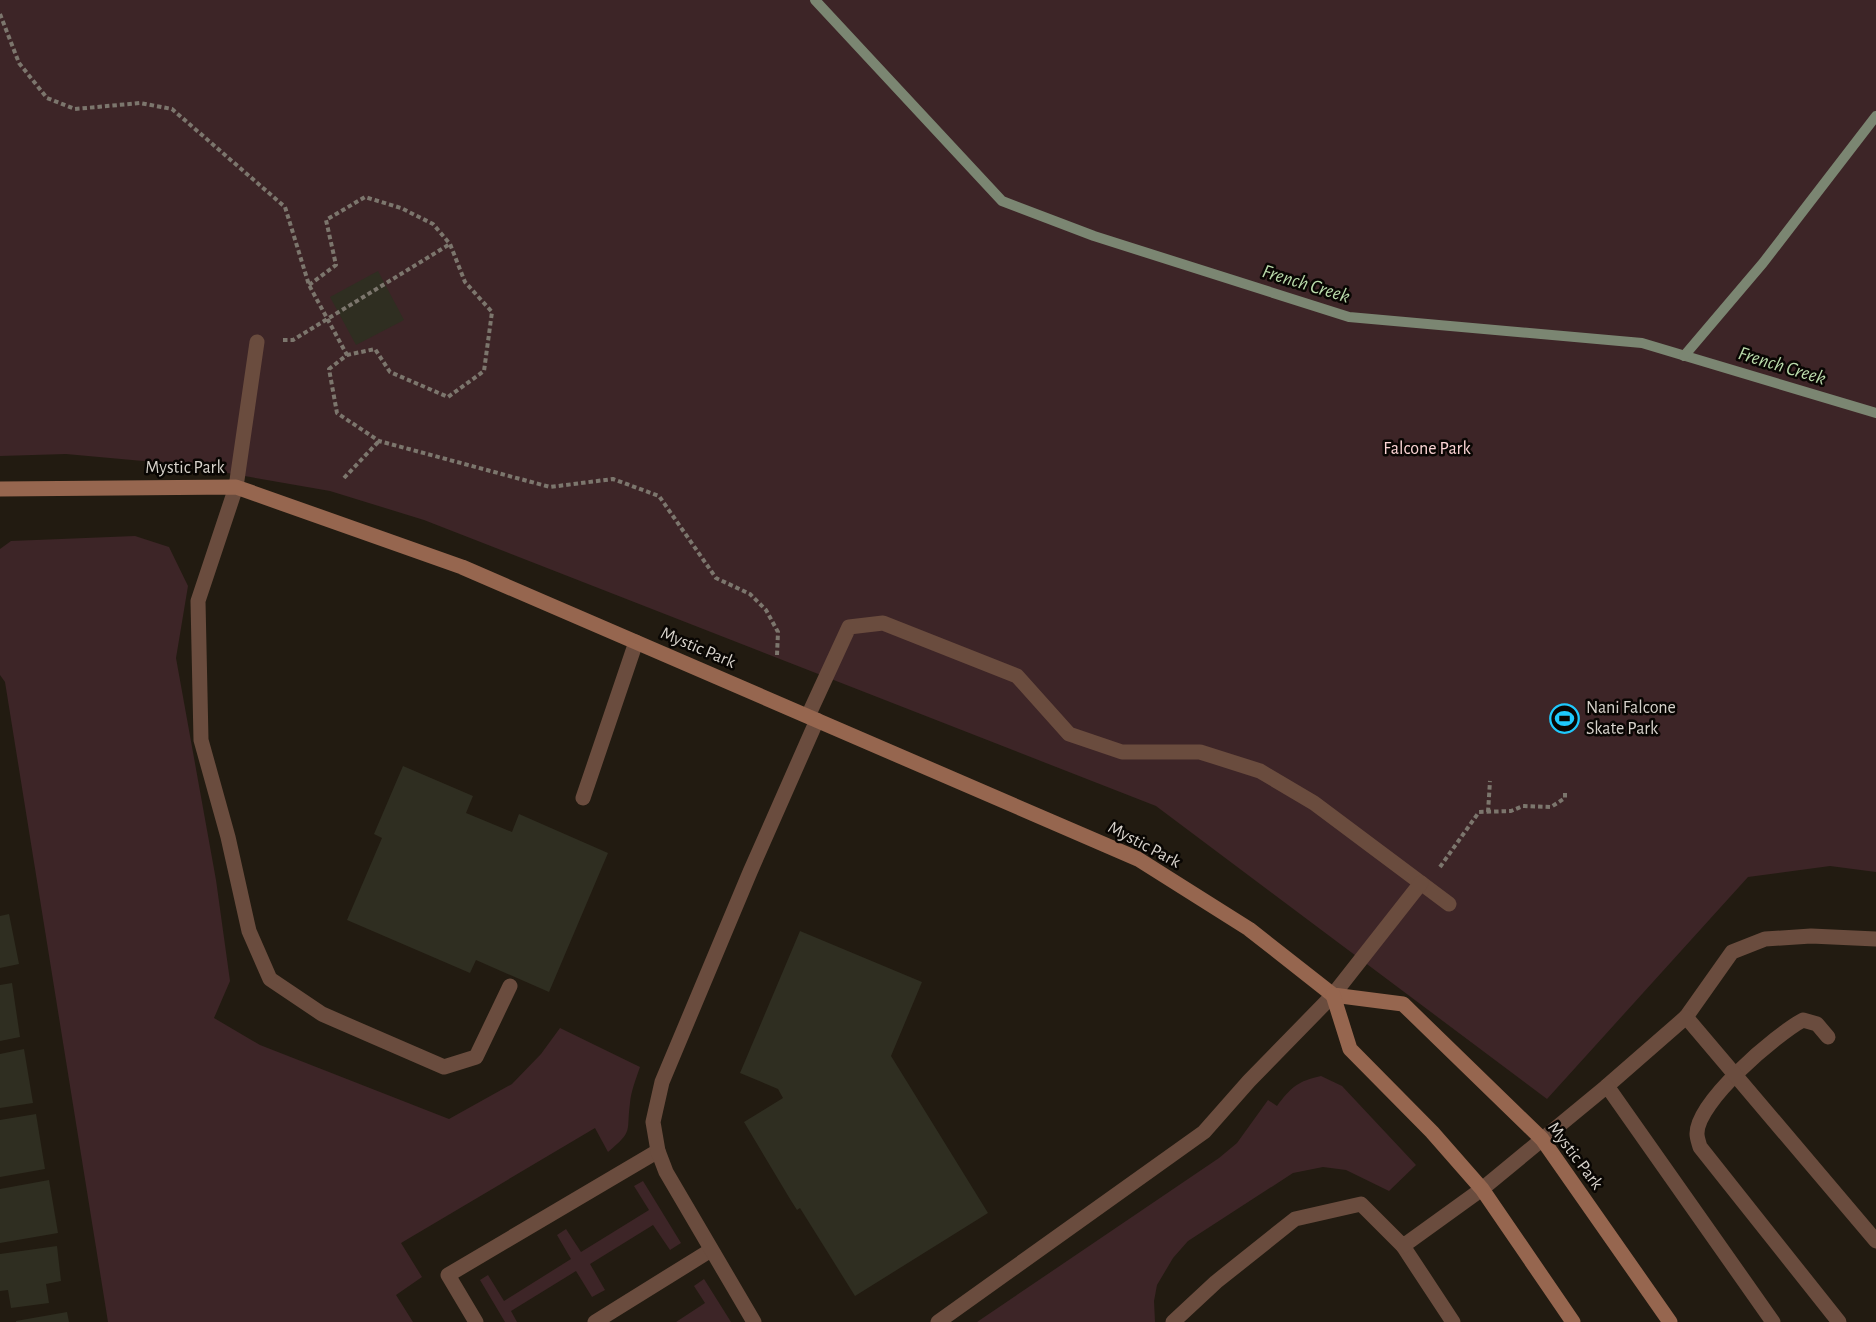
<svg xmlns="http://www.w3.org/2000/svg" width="1876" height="1322" font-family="'Alegreya Sans',sans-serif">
<rect width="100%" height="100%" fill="#221b11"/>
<g fill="#3d2527">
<polygon points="0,0 1876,0 1876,872 1830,866 1748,877 1547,1099 1156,806 424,520 330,491 176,464 66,454 0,456"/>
<path d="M135 536 169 547 188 586 176 658 216 880 230 981 214 1018 260 1045 449 1119 512 1084 541 1054 560 1028 640 1067C636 1079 631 1091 630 1103 626 1133 634 1130 608 1152L595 1128 401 1243 422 1277 396 1295 413 1322H108L5 682 0 675V549L11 541Z"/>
<path d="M1321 1076 1342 1086 1416 1165 1389 1191 1346 1170 1323 1167 1293 1173 1188 1241 1173 1258 1157 1285 1154 1301 1155 1322H977L1219 1158 1237 1143 1268 1100 1277 1106C1291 1087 1298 1081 1321 1076Z"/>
<polygon points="643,1181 681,1243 670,1250 653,1225 590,1264 605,1290 592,1297 576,1271 511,1311 517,1322 505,1322 480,1280 488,1275 504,1301 571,1259 557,1235 566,1229 581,1252 649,1210 634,1186"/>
<polygon points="704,1279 731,1322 676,1322 705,1303 694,1286"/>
</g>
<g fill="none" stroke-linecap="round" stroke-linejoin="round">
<g stroke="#7b8672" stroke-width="10">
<polyline points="815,0 1002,201 1094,236 1349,317 1642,343 1876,413"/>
<polyline points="1684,356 1763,263 1876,116"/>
</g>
</g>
<g fill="#2f2e21">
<polygon points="378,271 404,320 356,345 330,297"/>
<polygon points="403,766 473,796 466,813 512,832 519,814 608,853 549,992 476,960 470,973 347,920 382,838 374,834"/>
<polygon points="9,914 19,964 0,968 0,916"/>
<polygon points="800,931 922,982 891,1056 988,1213 855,1296 800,1208 797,1210 790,1199 744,1122 783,1098 778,1089 740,1073"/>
<polygon points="12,983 20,1037 0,1041 0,985"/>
<polygon points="24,1049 33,1103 0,1108 0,1054"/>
<polygon points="36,1114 45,1169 0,1177 0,1120"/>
<polygon points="49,1180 58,1233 0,1243 0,1189"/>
<polygon points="57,1246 61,1281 46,1284 49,1303 11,1308 8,1290 0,1291 0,1254"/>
<polygon points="67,1312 69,1322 16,1322 16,1321"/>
</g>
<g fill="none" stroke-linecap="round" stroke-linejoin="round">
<g stroke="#7c766d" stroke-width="4" stroke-dasharray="4.5 3" stroke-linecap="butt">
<polyline points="0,14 19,63 47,98 75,109 140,103 172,109 285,207 309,285 347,355 329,369 337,413 379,441 550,487 613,479 659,496 716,578 750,594 766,610 778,632 777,655"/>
<polyline points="309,285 336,265 326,220 365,197 401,208 433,224 450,244 465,282 492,312 484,371 448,397 390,372 375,349 347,355"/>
<polyline points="283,340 293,340 450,244"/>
<polyline points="344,478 379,441"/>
<polyline points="1488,812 1490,781"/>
<polyline points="1440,867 1479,812 1511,811 1523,806 1551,807 1565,798 1565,790"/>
</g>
<g stroke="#6a4c3e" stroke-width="15">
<polyline points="257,342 236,487 198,601 201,740 228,837 249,931 270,979 322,1014 444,1067 476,1057 510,986"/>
<polyline points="808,716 849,627 883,623 1017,676 1069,734 1122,752 1200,752 1260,771 1314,803 1449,904"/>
<polyline points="583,798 636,642"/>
<polyline points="1686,1017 1732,952 1765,939 1811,936 1876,939"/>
<path d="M1828 1037 1817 1024 1803 1020C1777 1034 1696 1102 1697 1134 1697 1138 1699 1143 1700 1147L1839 1322"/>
<polyline points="1607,1086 1686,1017 1876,1241"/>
<polyline points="1403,1246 1453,1322"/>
<polyline points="476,1322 448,1275 658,1151"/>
<polyline points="595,1322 711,1250"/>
<polyline points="754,1322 666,1172 658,1151 653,1122 662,1082 750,872 817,720"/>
<polyline points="938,1322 1204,1132 1249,1081 1333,995 1421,883"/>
<polyline points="1173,1322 1216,1282 1295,1219 1361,1204 1403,1246 1482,1189 1607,1086 1773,1322"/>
</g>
<g stroke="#96664f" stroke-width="15">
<polyline points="0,489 236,487 462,567 1138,859 1249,929 1333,995 1403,1004 1542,1139 1670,1322"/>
<polyline points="1333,995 1350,1049 1432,1132 1482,1189 1573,1322"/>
</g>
</g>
<defs>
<symbol id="stadium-ring" viewBox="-11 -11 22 22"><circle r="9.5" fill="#090603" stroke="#1ec9fd" stroke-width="1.5"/><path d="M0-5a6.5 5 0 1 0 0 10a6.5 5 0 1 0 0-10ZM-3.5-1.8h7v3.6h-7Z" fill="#1ec9fd"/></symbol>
</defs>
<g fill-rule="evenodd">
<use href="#stadium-ring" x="1548" y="702" width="33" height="33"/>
</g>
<g text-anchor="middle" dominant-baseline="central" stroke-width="5" stroke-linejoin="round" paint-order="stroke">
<g font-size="18" fill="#fbd4d4" stroke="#090603">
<text x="1427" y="449">Falcone Park</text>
</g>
<g font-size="18" fill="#d7d2cb" stroke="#090603">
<text x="185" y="468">Mystic Park</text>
<text transform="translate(698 648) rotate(23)">Mystic Park</text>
<text transform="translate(1144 845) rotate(28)">Mystic Park</text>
<text transform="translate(1575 1156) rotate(53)">Mystic Park</text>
</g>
<g font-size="18" fill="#d7d2cb" stroke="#090603" text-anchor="start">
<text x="1586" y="708">Nani Falcone<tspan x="1586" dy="21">Skate Park</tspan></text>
</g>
<g font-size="20" font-style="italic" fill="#b9daaa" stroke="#090603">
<text transform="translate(1306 284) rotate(17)">French Creek</text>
<text transform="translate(1782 366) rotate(17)">French Creek</text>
</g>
</g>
</svg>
